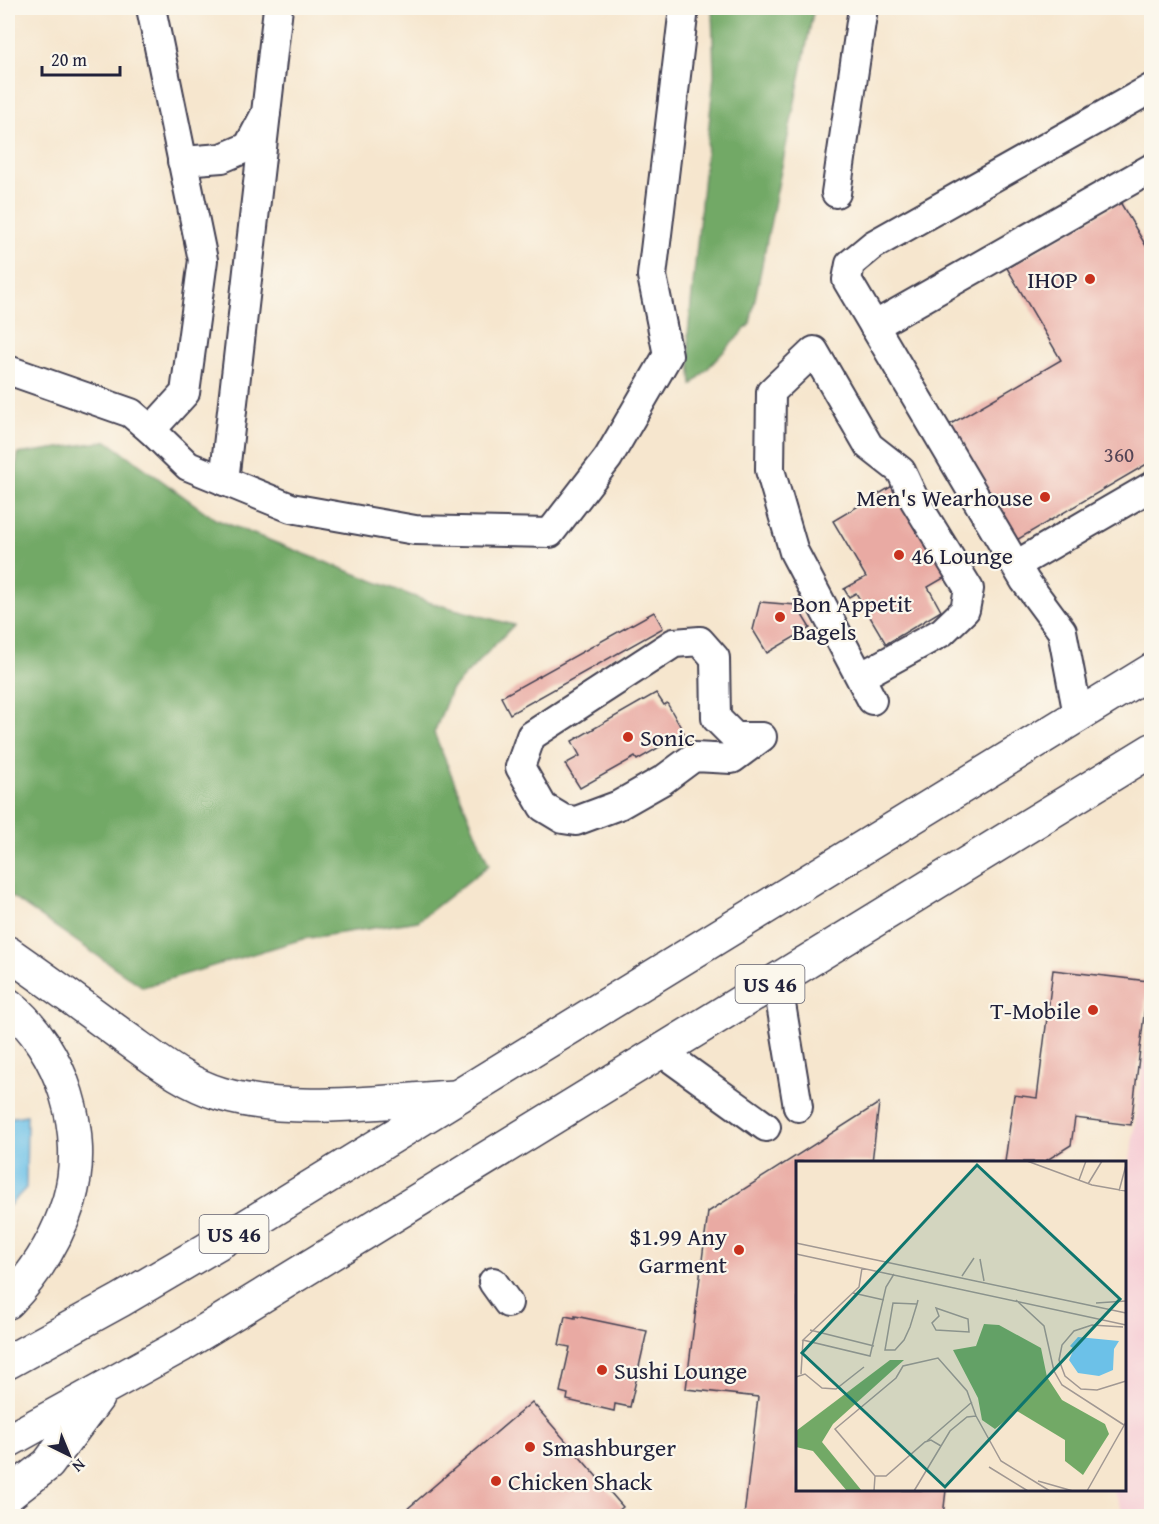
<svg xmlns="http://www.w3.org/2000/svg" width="1159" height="1524" font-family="'Gentium Book Plus',serif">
<rect width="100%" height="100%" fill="#fbf7ec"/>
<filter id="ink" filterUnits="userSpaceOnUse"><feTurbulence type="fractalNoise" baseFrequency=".0167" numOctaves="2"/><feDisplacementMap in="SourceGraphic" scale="12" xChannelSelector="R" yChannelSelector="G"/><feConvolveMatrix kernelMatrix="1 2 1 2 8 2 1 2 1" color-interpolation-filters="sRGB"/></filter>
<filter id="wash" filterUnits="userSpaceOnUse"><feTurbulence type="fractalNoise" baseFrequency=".008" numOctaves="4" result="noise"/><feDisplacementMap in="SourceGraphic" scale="24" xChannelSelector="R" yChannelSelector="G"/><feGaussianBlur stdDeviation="1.35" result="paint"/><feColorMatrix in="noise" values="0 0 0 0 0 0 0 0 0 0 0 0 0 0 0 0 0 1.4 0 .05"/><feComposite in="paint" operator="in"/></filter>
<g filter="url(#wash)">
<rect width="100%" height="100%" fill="#f6e6ce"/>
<polygon fill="#f6cfd6" points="1151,1001 1151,1516 1125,1516 1113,1490 1124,1490 1124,1206"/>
<g fill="#72a966" stroke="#4a6650" stroke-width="1.5">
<polygon points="712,8 814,8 750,324 692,385 688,334 714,75"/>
<polygon points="107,441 215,519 428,602 514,625 451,690 434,733 489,865 418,921 303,939 143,987 8,894 8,533 18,454"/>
</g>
<polygon fill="#6cc1e8" stroke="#477292" stroke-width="1.5" points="27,1115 26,1188 8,1207 8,1118"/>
<g id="blocks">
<g fill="#e9aaa3">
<polygon points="1120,202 1152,256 1152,461 1015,541 947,426 1061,360 1007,268"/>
<polygon points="894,485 954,572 928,587 941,611 886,644 856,593 849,597 844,589 866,577 833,521"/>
<polygon points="760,602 796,605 810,628 767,653 753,630"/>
<polygon points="654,612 663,628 510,714 501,697"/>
<polygon points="656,693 664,705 667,703 684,733 637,760 635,757 580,788 565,764 580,756 572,741"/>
<polygon points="1053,970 1148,981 1131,1125 1075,1118 1071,1145 1044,1162 1005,1162 1014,1095 1037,1098"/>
<polygon points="879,1103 872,1162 798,1162 798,1490 946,1490 943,1516 744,1516 758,1397 686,1389 708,1212"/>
<polygon points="565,1316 575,1318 575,1316 647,1331 630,1407 615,1404 614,1411 567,1400 568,1394 560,1392 570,1347 559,1345"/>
<polygon points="532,1402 623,1507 612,1516 399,1516"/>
</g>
</g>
</g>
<g filter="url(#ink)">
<use href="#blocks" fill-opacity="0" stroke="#423f51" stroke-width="1.5"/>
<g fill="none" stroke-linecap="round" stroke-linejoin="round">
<defs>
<g id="minor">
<polyline points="182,161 222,158 248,147 266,113 278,8"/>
<polyline points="836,193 863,8"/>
<polyline points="874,326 1152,168"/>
<polyline points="8,370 131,413 151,430 185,393 203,260 151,8"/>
<polyline points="151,430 188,466 291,508 415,530 550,533 608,458 668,355 652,276 684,8"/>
<polyline points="224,481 266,113"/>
<polyline points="1016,565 1152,486"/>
<polygon points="700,641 715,658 716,718 735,737 762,737 732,759 694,757 663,780 619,805 576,821 563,819 543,807 520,767 531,736 674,643"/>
<polyline points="860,677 942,632 965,610 969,589 915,501 901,471 869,446 814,351 771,392 770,470 794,552 872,700"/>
<polyline points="1078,715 1062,631 1025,581 847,280 850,264 873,245 1152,88"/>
<polyline points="777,980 798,1107"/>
<polyline points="662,1052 766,1127"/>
<polyline points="493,1282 508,1303"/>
</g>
<g id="highway">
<path d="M8 953C47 980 85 1008 123 1036 154 1058 184 1083 221 1094 291 1115 381 1101 454 1097"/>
<path d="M8 1005C62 1048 89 1134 69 1201 57 1239 35 1274 8 1302"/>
<polyline points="8,1362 121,1300 247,1226 1152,670"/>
<polyline points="8,1441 182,1345 1152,750"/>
<polyline points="8,1495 48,1464 97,1398"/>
</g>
</defs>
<use href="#minor" stroke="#423f51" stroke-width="32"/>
<use href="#highway" stroke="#423f51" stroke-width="36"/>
<use href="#minor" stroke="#fff" stroke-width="28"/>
<use href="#highway" stroke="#fff" stroke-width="33"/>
</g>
</g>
<g fill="#c8321e" stroke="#fbf7ec" stroke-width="2">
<circle cx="1090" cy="279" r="6"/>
<circle cx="1045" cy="497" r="6"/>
<circle cx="899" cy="555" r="6"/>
<circle cx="780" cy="617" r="6"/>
<circle cx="628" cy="737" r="6"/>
<circle cx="1093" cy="1010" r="6"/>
<circle cx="739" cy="1250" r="6"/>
<circle cx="602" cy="1370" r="6"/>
<circle cx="530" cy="1447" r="6"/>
<circle cx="496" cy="1481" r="6"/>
</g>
<g text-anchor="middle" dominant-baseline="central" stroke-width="4.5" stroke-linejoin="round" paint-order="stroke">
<g font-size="21" fill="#544455">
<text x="1119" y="454">360</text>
</g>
<g fill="#fbf7ec" stroke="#636270" stroke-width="1.5">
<rect x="735.5" y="965" width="69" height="38" rx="4.5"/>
<rect x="199.5" y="1215" width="69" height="38" rx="4.5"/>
</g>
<g font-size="22" font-weight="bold" fill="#22223b">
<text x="770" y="984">US 46</text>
<text x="234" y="1234">US 46</text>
</g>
<g font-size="24" fill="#22223b" stroke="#fbf7ec" text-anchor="start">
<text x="1078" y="279" text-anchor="end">IHOP</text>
<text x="1033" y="497" text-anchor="end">Men's Wearhouse</text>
<text x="911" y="555">46 Lounge</text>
<text x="792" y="603">Bon Appetit<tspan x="792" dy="28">Bagels</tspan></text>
<text x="640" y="737">Sonic</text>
<text x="1081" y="1010" text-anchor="end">T-Mobile</text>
<text x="727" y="1236" text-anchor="end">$1.99 Any<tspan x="727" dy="28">Garment</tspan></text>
<text x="614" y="1370">Sushi Lounge</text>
<text x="542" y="1447">Smashburger</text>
<text x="508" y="1481">Chicken Shack</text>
</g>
</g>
<g transform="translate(796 1161)">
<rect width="330" height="330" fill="#f6e6ce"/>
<path d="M188 163 203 164 245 187 251 216 266 239 309 263 313 273 287 314 269 300V279L221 250 199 268 186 259 182 237 157 189 180 185ZM94 199H108L37 263 26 281 66 330H51L17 290 0 286V270Z" fill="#72a966"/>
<path d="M282 176 323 180 318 188 317 209 303 215 282 212 273 199 278 188 274 185Z" fill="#6cc1e8"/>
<path fill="none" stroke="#a19893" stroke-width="1.5" d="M231 0 296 24 330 30M283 19 290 0M292 23 306 0M323 30 330 4M0 82 330 152M0 93 330 164M184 98 188 120M66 107 63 126 7 179 74 195 90 126 98 113M166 115 178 97M57 132 88 139M220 139 248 165 258 210 266 224 328 264M300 142 330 140M121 143 97 142 89 189H99L108 179 114 166 121 143 122 139M140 147 172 158 173 171 140 169 136 162 143 155ZM327 166 296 164 278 170 266 184 263 199 269 215 285 228 301 229 330 220M14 169 78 185M5 213 7 179M0 216 9 213 26 227 40 228 68 206M131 280 176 241M193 306 232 330M79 315H90L129 281 135 279 145 285M242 320 277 330M78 330 79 315 39 268 100 217 107 205 142 197 171 230 180 255M118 330 154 270 171 256 180 255 205 300 254 330M291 330 330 261"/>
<path fill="#0f766e" fill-opacity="0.15" stroke="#0f766e" stroke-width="3" d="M181 4 324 138 149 326 6 192Z"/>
<rect width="330" height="330" fill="none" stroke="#22223b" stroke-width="3"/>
</g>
<rect width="1159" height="1524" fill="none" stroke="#fbf7ec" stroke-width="30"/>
<g transform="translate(69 1455) rotate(137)" stroke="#fbf7ec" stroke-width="4.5" paint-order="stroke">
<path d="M0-4.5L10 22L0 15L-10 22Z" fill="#22223b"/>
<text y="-9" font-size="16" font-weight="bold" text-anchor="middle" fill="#22223b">N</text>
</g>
<path d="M42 66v9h78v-9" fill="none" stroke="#22223b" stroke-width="3"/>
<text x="51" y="66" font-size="18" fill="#22223b" stroke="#fbf7ec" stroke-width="4.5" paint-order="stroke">20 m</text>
</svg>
